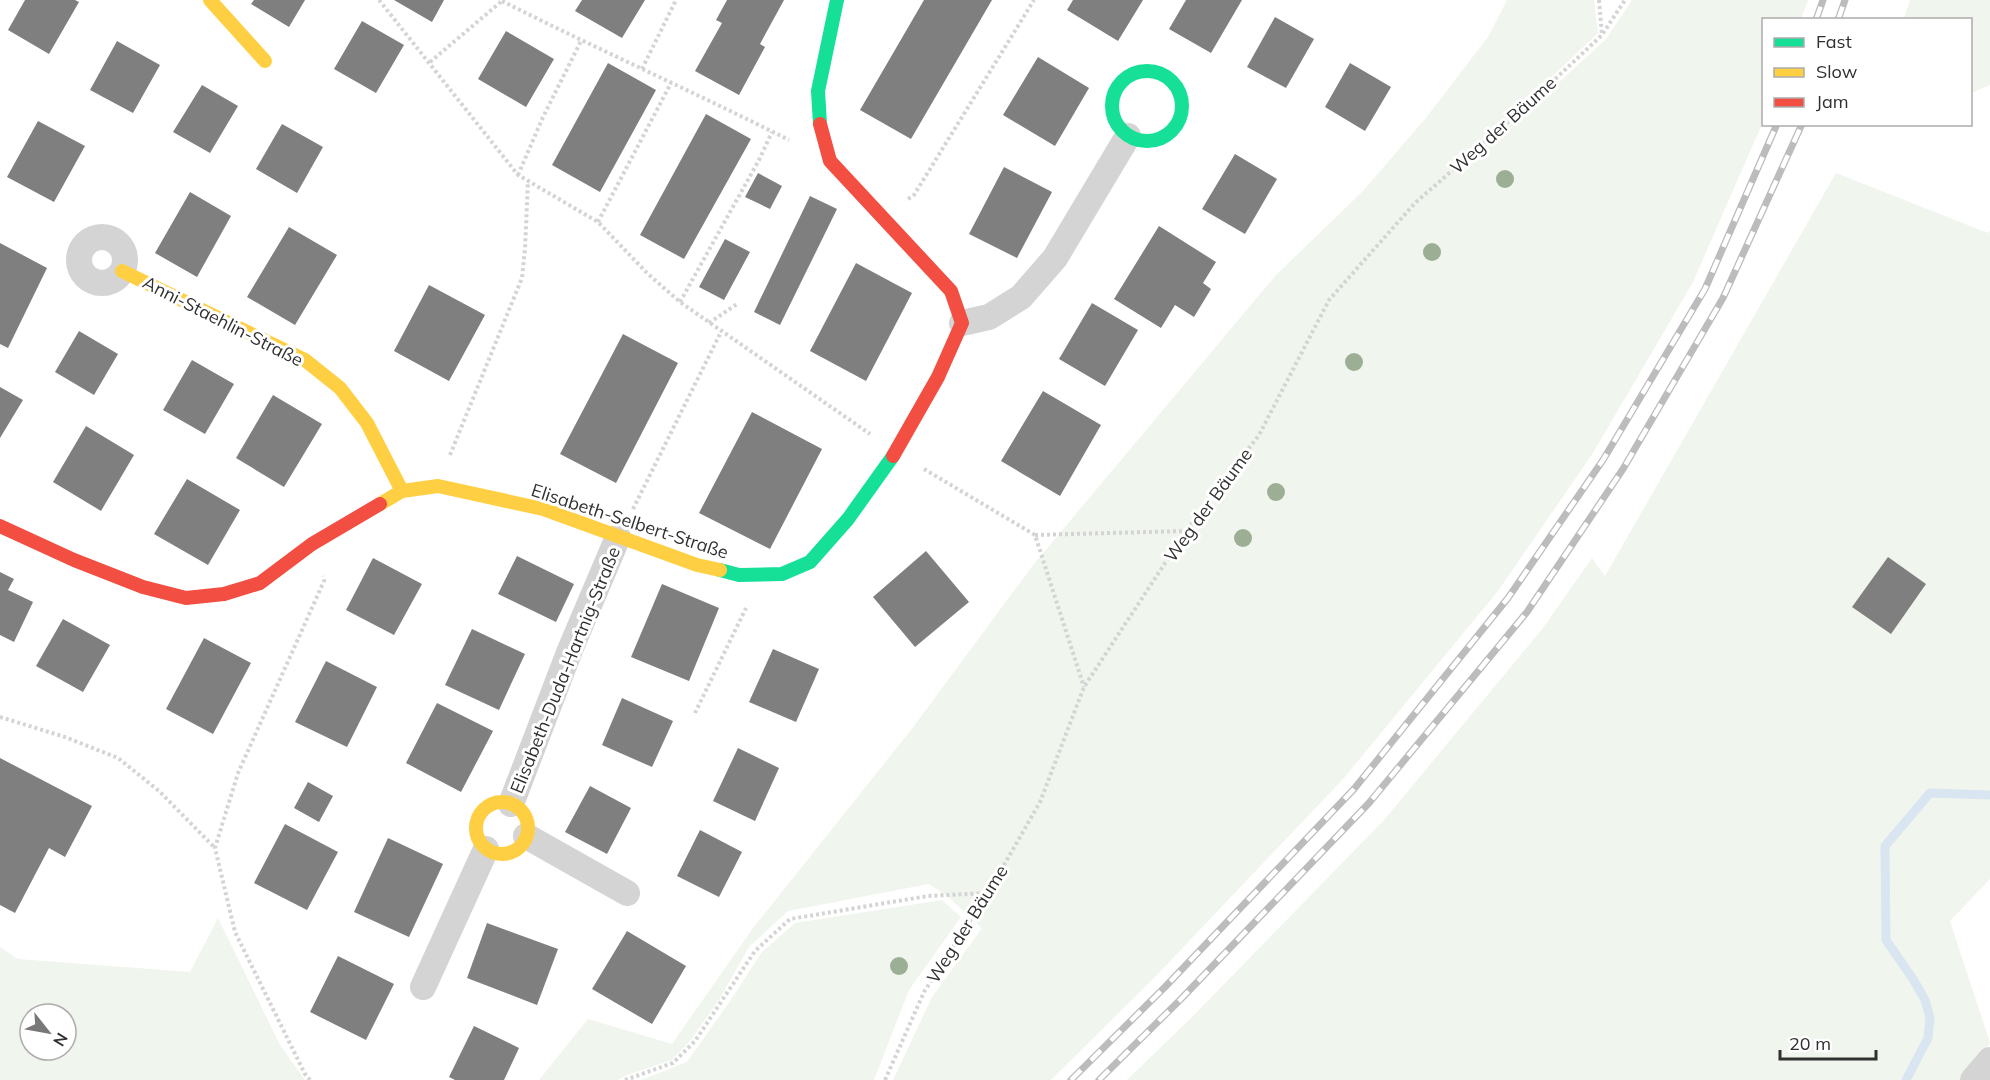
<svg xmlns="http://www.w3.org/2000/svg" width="1990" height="1080" font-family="Mulish,sans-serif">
<rect width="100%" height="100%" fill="#fff"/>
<g fill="#f0f5ed" fill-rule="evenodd">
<polygon points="1507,0 1594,0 1598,33 1536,92 1541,99 1606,39 1632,0 1808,0 1801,19 1764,20 1763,122 1693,282 1593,453 1498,591 1344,778 1155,977 1051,1080 893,1080 932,997 982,928 946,895 929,884 788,911 749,947 719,1000 690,1041 672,1060 627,1075 618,1080 539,1080 588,1019 672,1044 753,928 911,730 1033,565 1276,275 1362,192 1425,119 1488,37"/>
<polygon points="1910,0 1990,0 1990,85 1971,93 1970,20 1904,19"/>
<polygon points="1836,173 1988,233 1990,230 1990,879 1950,921 1990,1043 1976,1069 1963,1080 1127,1080 1192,1017 1384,820 1543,628 1592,558 1605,576"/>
<polygon points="942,900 961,917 909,990 874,1080 641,1080 687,1062 730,1001 762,952 795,923"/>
<path d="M218 918 280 1045 305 1080H0V947L18 959 190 972ZM30 1014H66V1050H30Z"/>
</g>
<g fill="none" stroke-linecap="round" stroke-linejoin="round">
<polyline stroke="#dae5f2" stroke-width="9" points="1906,1080 1928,1038 1930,1018 1925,1000 1913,979 1886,940 1885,846 1930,793 1990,795"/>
</g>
<g fill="#7f7f7f">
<polygon points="25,0 75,0 79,2 49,54 8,30"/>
<polygon points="254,0 305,0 289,27 251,4"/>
<polygon points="394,0 444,0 432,22"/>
<polygon points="582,0 645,0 622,38 575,11"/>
<polygon points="727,0 784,0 760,44 765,47 739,95 695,71 722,23 716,20"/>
<polygon points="924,0 992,0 911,139 860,110"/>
<polygon points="1073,0 1143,0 1118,41 1067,10"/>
<polygon points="1186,0 1242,0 1211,53 1169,29"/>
<polygon points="1275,17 1314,39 1286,88 1247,67"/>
<polygon points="362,21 404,45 376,93 334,69"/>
<polygon points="506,31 554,59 526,107 478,79"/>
<polygon points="117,41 160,65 133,113 90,90"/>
<polygon points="1038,57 1089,88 1055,146 1003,115"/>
<polygon points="608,63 656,90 600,192 552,165"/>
<polygon points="1350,63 1391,87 1365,131 1325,107"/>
<polygon points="202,85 238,106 210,153 173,132"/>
<polygon points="706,114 751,139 684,259 640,235"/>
<polygon points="38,121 85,146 54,202 7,177"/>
<polygon points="282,124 323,147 297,193 256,169"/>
<polygon points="1235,154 1277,179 1245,234 1202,209"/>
<polygon points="1004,167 1052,192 1017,258 969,234"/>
<polygon points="758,173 782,186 770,209 745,197"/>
<polygon points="190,192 231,216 197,277 155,253"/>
<polygon points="810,196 837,209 780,325 754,312"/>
<polygon points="1159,226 1216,262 1203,283 1211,289 1194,317 1175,305 1161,328 1114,299"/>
<polygon points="289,227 337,255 295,325 247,297"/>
<polygon points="725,239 750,252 724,300 699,287"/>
<polygon points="0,243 47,268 8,348 0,344"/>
<polygon points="856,263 912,293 866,381 810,351"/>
<polygon points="429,285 485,315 449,381 394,351"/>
<polygon points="1092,303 1138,330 1105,386 1059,359"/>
<polygon points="79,331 118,354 94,395 55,372"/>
<polygon points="623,334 678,363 616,483 560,454"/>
<polygon points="192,360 234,384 205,434 163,410"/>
<polygon points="0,387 23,400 0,438"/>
<polygon points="1043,391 1101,425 1060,496 1001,461"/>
<polygon points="273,395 322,424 284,487 236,458"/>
<polygon points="752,412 822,449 770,549 699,513"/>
<polygon points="86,426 134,455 101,511 53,482"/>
<polygon points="187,479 240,510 208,565 154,534"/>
<polygon points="926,551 969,602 915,647 873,597"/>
<polygon points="517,556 574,584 556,622 498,594"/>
<polygon points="1888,557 1926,584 1891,634 1852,607"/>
<polygon points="373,558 422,584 394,635 346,610"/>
<polygon points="0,572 14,579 8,590 33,602 14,642 0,635"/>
<polygon points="662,584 719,608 689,681 631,657"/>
<polygon points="63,619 110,645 83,692 36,666"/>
<polygon points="472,629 525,654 499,710 445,685"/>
<polygon points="204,638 251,663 213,734 166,709"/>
<polygon points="773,649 819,669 796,722 749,702"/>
<polygon points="326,661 377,687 347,747 295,722"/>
<polygon points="622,698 673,721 652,767 602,745"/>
<polygon points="437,703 493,731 461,792 406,763"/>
<polygon points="738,748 779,768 755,821 713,801"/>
<polygon points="0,758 92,806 65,857 49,848 15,913 0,905"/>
<polygon points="308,782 333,796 319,822 294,808"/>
<polygon points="590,786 631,808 607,854 565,832"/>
<polygon points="285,824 338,852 307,910 254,883"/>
<polygon points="700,830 742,852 719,897 677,876"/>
<polygon points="388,838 443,864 409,937 354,912"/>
<polygon points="487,923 558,949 537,1005 467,978"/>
<polygon points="627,931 686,966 652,1024 592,989"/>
<polygon points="338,956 394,984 366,1040 310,1012"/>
<polygon points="474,1026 519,1048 504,1080 455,1080 449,1077"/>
</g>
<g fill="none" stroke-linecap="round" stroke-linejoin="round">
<g stroke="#d4d4d4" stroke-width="4" stroke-dasharray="3 3" stroke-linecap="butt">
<polyline points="379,0 518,175 598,222 648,274 680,302 870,434"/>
<polyline points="1599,0 1602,35"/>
<path d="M502 1C597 49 694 92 789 140"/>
<polyline points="430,62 502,1"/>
<polyline points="642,69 676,0"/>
<polyline points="518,175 543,117 581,41"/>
<polyline points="908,199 914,195 1034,0"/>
<polyline points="598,222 671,83"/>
<polyline points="680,302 759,160 772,132"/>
<polyline points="709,323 737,304"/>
<polyline points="450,455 522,278 525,249 528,181"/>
<polyline points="924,469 1035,535 1084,687"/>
<polyline points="633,509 721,332"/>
<polyline points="1035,535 1186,531"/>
<polyline points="695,713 746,608"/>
<polyline points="0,717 65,737 118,758 159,791 215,848"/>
<polyline points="310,1080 305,1074 235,932 215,848 238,773 324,581 323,576"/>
<polyline points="625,1080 673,1063 695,1041 755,951 790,919 928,896 987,893"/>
<polyline points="885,1080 924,992 988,893 1040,802 1084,687 1186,531 1259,435 1329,300 1415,203 1534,99 1602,35 1625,0"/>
</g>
<g stroke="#d4d4d4" stroke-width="26">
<circle cx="102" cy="260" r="23"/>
<polyline points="962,323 989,317 1021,297 1055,258 1128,136"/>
<polyline points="511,804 570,650 618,537"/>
<polyline points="526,836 627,893"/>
<polyline points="423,987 486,849"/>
<polyline points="1973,1080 1990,1060"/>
</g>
<g stroke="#16e098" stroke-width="14">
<circle cx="1147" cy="106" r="35"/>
<polyline points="820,124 818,91 837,0"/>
<polyline points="720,570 739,575 782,574 810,562 848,519 893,456"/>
</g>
<g stroke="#ffcf43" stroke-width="14">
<polyline points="210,0 265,61"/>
<polyline points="122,271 305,360 340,388 367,423 402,491"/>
<polyline points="380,504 402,491 438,486 543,509 697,565 720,570"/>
<circle cx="502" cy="828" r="26"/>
</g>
<g stroke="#f24e42" stroke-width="14">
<polyline points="820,124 830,161 951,291 962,323 938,377 893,456"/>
<polyline points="0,526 74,560 143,587 186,598 224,594 260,583 312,544 380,504"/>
</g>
<defs>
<g id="rail">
<polyline points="1816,20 1823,0"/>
<polyline points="1838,20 1845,0"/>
<polyline points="1071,1080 1165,987 1354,789 1508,598 1603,460 1705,289 1777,124"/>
<polyline points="1099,1080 1180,1000 1369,803 1527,612 1623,469 1723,298 1802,124"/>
</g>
</defs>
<use href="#rail" stroke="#bcbcbc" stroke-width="7"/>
<use href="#rail" stroke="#fff" stroke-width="4.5" stroke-dasharray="14" stroke-linecap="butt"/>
</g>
<g fill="#9caf94">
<circle cx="1505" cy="179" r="9"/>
<circle cx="1432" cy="252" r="9"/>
<circle cx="1354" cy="362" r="9"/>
<circle cx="1276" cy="492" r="9"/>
<circle cx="1243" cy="538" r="9"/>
<circle cx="899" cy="966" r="9"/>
</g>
<g text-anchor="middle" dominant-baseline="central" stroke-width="6" stroke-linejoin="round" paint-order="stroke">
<g font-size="18" fill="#303030" stroke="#fff">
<text transform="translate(1503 125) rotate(-42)">Weg der Bäume</text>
<text transform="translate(223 321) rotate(27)">Anni-Staehlin-Straße</text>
<text transform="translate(1208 505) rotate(-54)">Weg der Bäume</text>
<text transform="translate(630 521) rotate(18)">Elisabeth-Selbert-Straße</text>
<text transform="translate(565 670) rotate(-68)">Elisabeth-Duda-Hartnig-Straße</text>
<text transform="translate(967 924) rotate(-58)">Weg der Bäume</text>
</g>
</g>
<rect x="1762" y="18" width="210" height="108" fill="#ffffff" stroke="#acacac" stroke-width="1.5"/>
<rect x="1774" y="38" width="30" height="9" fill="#16e098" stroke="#acacac" stroke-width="1.5"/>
<text x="1816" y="48" font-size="18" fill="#303030">Fast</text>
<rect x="1774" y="68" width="30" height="9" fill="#ffcf43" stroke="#acacac" stroke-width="1.5"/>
<text x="1816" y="78" font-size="18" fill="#303030">Slow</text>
<rect x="1774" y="98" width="30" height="9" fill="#f24e42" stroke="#acacac" stroke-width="1.5"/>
<text x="1816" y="108" font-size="18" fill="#303030">Jam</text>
<g transform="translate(48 1032) rotate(121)"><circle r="28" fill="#ffffff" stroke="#acacac" stroke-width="1.5"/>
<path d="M0-4.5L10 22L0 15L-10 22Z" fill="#787878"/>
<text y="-9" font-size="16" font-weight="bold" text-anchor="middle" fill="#303030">N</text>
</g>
<path d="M1780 1050v9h96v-9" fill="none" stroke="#303030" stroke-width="3"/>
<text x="1789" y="1050" font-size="18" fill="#303030" stroke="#ffffff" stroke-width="4.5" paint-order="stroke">20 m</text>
</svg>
